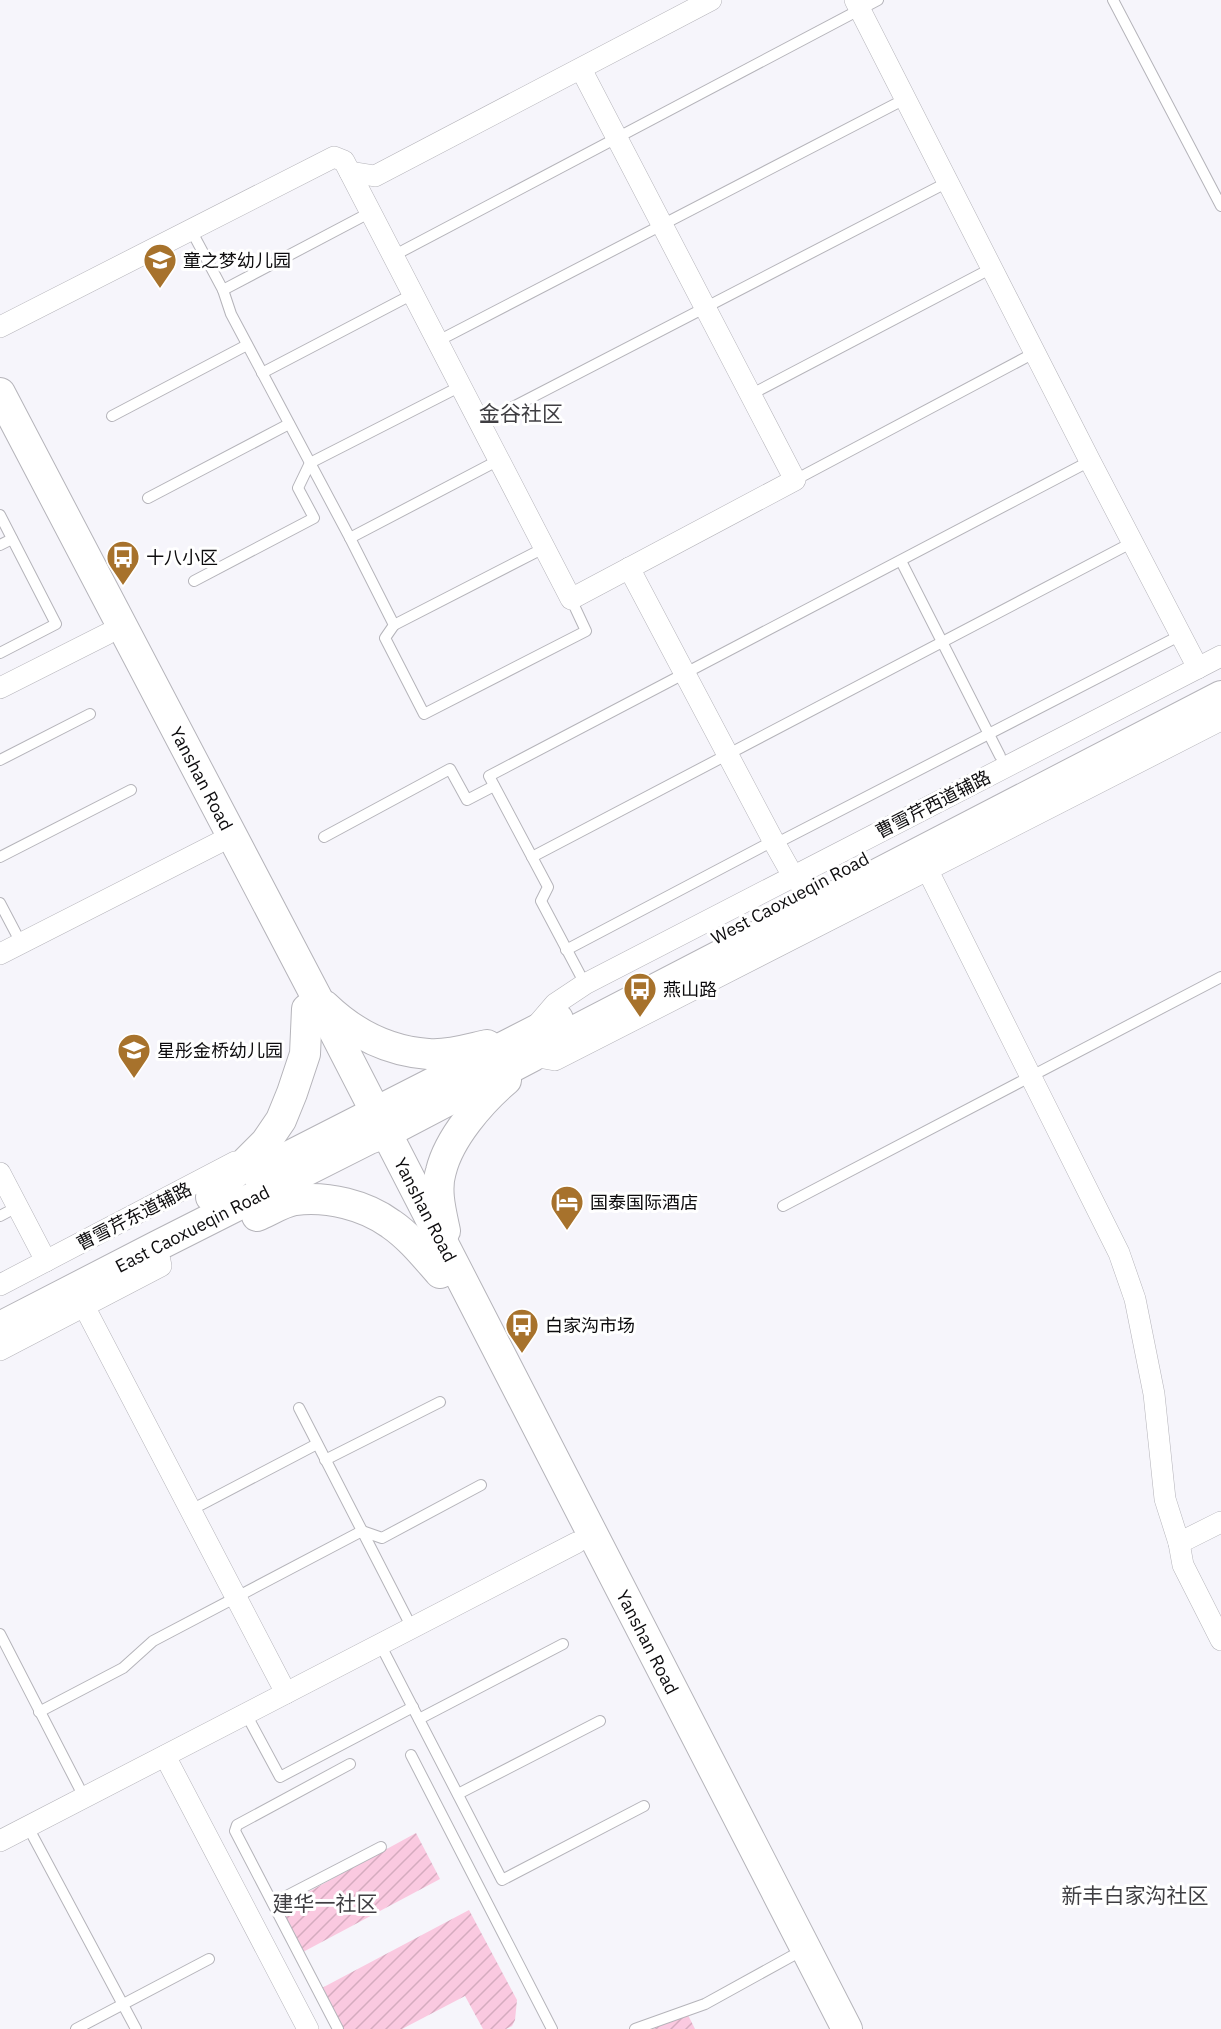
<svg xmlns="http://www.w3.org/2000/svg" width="1221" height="2029" font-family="'IBM Plex Sans','Noto Sans SC',sans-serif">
<defs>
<pattern id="garden-furrows" width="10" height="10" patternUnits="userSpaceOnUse" patternTransform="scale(1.5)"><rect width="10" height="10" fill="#fac9e0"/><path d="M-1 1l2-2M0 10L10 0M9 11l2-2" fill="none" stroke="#d5abbf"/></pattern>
</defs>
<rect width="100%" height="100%" fill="#f6f5fb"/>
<g fill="url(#garden-furrows)">
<polygon points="416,1833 440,1879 303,1952 279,1908"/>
<polygon points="469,1910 517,2000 515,2020 512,2026 506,2029 483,2029 465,1996 402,2029 342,2029 320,1989"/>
<polygon points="687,2013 695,2029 653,2029"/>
</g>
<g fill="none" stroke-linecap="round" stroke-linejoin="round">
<defs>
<g id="lane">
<polyline points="1113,0 1221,206"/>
<polyline points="191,230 223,290 231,314 350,538 394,625 544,548"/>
<polyline points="393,256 878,0"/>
<polyline points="223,290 371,212"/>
<polyline points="438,341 905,99"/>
<polyline points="262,373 413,294"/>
<polyline points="750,395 992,268"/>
<polyline points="112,416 247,345"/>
<polyline points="480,424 948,182"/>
<polyline points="795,480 1036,352"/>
<polyline points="148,498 289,424"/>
<polyline points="0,515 56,624 0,653"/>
<polyline points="350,538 499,460"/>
<polyline points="0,545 12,539"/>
<polyline points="901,561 1000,756"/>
<polyline points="194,581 314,518 298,488 310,463 461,386"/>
<polyline points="394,625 385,638 424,714 586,631 571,599"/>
<polyline points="0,760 90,714"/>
<polyline points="324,837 450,769 467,800 494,786"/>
<polyline points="775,844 1181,635"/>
<polyline points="0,857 131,790"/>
<polyline points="532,857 1133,542"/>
<polyline points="0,903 21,943"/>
<polyline points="566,950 773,841"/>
<polyline points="585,984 541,901 548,887 489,776 1090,461"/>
<polyline points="783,1206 1221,977"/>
<polyline points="0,1216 17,1207"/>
<polyline points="299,1408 412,1628"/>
<polyline points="325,1460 440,1402"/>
<polyline points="191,1510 317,1444"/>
<polyline points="0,1634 84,1797"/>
<polyline points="380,1644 502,1880 644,1806"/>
<polyline points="39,1712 123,1668 153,1641 362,1531 382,1538 481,1485"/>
<polyline points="246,1714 280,1777 413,1707"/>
<polyline points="419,1719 563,1644"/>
<polyline points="411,1755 552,2029"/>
<polyline points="458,1794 600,1721"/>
<polyline points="28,1827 136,2029"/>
<polyline points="273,1903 381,1847"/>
<polyline points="76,2029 209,1959"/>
<polyline points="338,2029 235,1831 237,1825 350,1764"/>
<polyline points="635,2029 705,2004 792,1956"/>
</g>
<g id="street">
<polyline points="855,0 1090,461 1198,668"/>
<polyline points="350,172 375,176 711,0"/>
<polyline points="0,327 334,157 344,161 571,599 795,480 581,69"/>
<polyline points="629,568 775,844 793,876 806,890"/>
<polyline points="0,688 107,634"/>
<polyline points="909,857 928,871 1119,1253 1135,1299 1154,1394 1165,1499 1179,1543 1183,1565 1221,1640"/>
<polyline points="0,954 218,843"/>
<polyline points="537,1025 555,1004 585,984 1221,656"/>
<polyline points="533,1056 555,1060 1221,720"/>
<polyline points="0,1173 46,1261"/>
<polyline points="0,1285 235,1162"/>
<polyline points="84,1306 286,1693"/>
<polyline points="0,1350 161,1266 157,1246"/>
<polyline points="1179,1543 1221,1522"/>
<polyline points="165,1756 308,2029"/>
<polyline points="0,1841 576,1543"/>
</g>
<g id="secondary">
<path id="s1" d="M0 393 317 998 847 2029"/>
<path d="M325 1006C353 1033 388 1051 428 1054 447 1056 469 1049 487 1045"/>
<polyline points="256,1173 558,1019"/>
<polyline points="211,1197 266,1142 281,1120 292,1093 305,1054 307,1009"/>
<path d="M257 1216C269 1211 283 1202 295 1200 328 1196 365 1205 391 1224 410 1237 425 1256 440 1273"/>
<path d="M445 1231C441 1212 435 1190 441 1171 449 1138 481 1101 506 1080"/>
<path id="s2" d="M0 1327 157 1246 369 1139 386 1133 533 1056 547 1045 1221 696"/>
</g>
</defs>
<use href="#lane" stroke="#b5b4ba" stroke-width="12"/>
<use href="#street" stroke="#b5b4ba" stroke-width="22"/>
<use href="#secondary" stroke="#b5b4ba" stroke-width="32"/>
<use href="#lane" stroke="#fff" stroke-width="10"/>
<use href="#street" stroke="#fff" stroke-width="21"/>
<use href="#secondary" stroke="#fff" stroke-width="30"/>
</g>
<defs>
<symbol id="school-pin" viewBox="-11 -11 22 30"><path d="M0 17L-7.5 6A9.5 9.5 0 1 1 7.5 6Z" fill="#a7722c" stroke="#fff"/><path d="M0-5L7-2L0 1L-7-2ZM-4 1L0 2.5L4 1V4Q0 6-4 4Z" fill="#fff"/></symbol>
<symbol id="bus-pin" viewBox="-11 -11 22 30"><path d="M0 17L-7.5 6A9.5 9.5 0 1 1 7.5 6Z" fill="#a7722c" stroke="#fff"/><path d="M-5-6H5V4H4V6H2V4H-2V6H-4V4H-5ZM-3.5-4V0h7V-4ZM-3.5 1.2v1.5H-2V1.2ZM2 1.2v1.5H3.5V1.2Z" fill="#fff"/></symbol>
<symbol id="hotel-pin" viewBox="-11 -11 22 30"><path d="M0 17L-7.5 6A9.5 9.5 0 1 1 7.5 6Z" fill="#a7722c" stroke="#fff"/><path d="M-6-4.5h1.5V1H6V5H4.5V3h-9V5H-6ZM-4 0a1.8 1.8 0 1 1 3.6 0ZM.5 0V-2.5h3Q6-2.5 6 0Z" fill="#fff"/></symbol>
</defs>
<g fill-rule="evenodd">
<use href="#school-pin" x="141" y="241" width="38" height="52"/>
<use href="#bus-pin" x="104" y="538" width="38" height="52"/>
<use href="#bus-pin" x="621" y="970" width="38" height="52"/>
<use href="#school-pin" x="115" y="1031" width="38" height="52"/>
<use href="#hotel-pin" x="548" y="1183" width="38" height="52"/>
<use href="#bus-pin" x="503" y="1306" width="38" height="52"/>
</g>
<g text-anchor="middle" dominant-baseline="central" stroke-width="6" stroke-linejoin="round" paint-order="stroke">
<g font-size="18" fill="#0d0c0e" stroke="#fff" text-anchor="start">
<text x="183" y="260">童之梦幼儿园</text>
<text x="146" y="557">十八小区</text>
<text x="663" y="989">燕山路</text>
<text x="157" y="1050">星彤金桥幼儿园</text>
<text x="590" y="1202">国泰国际酒店</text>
<text x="545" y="1325">白家沟市场</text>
</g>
<g font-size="18" fill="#0d0c0e" stroke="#fff">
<text stroke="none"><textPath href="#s1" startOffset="435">Yanshan Road</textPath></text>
<text transform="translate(933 804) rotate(-27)">曹雪芹西道辅路</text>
<text transform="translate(790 898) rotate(-28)">West Caoxueqin Road</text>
<text stroke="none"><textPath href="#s1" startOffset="921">Yanshan Road</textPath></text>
<text transform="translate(134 1216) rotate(-27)">曹雪芹东道辅路</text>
<text stroke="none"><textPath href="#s2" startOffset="216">East Caoxueqin Road</textPath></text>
<text stroke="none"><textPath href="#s1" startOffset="1407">Yanshan Road</textPath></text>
</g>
<g font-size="21" fill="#3f3e42" stroke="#fff">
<text x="521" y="413">金谷社区</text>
<text x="1135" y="1895">新丰白家沟社区</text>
<text x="325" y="1903">建华一社区</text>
</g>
</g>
</svg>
